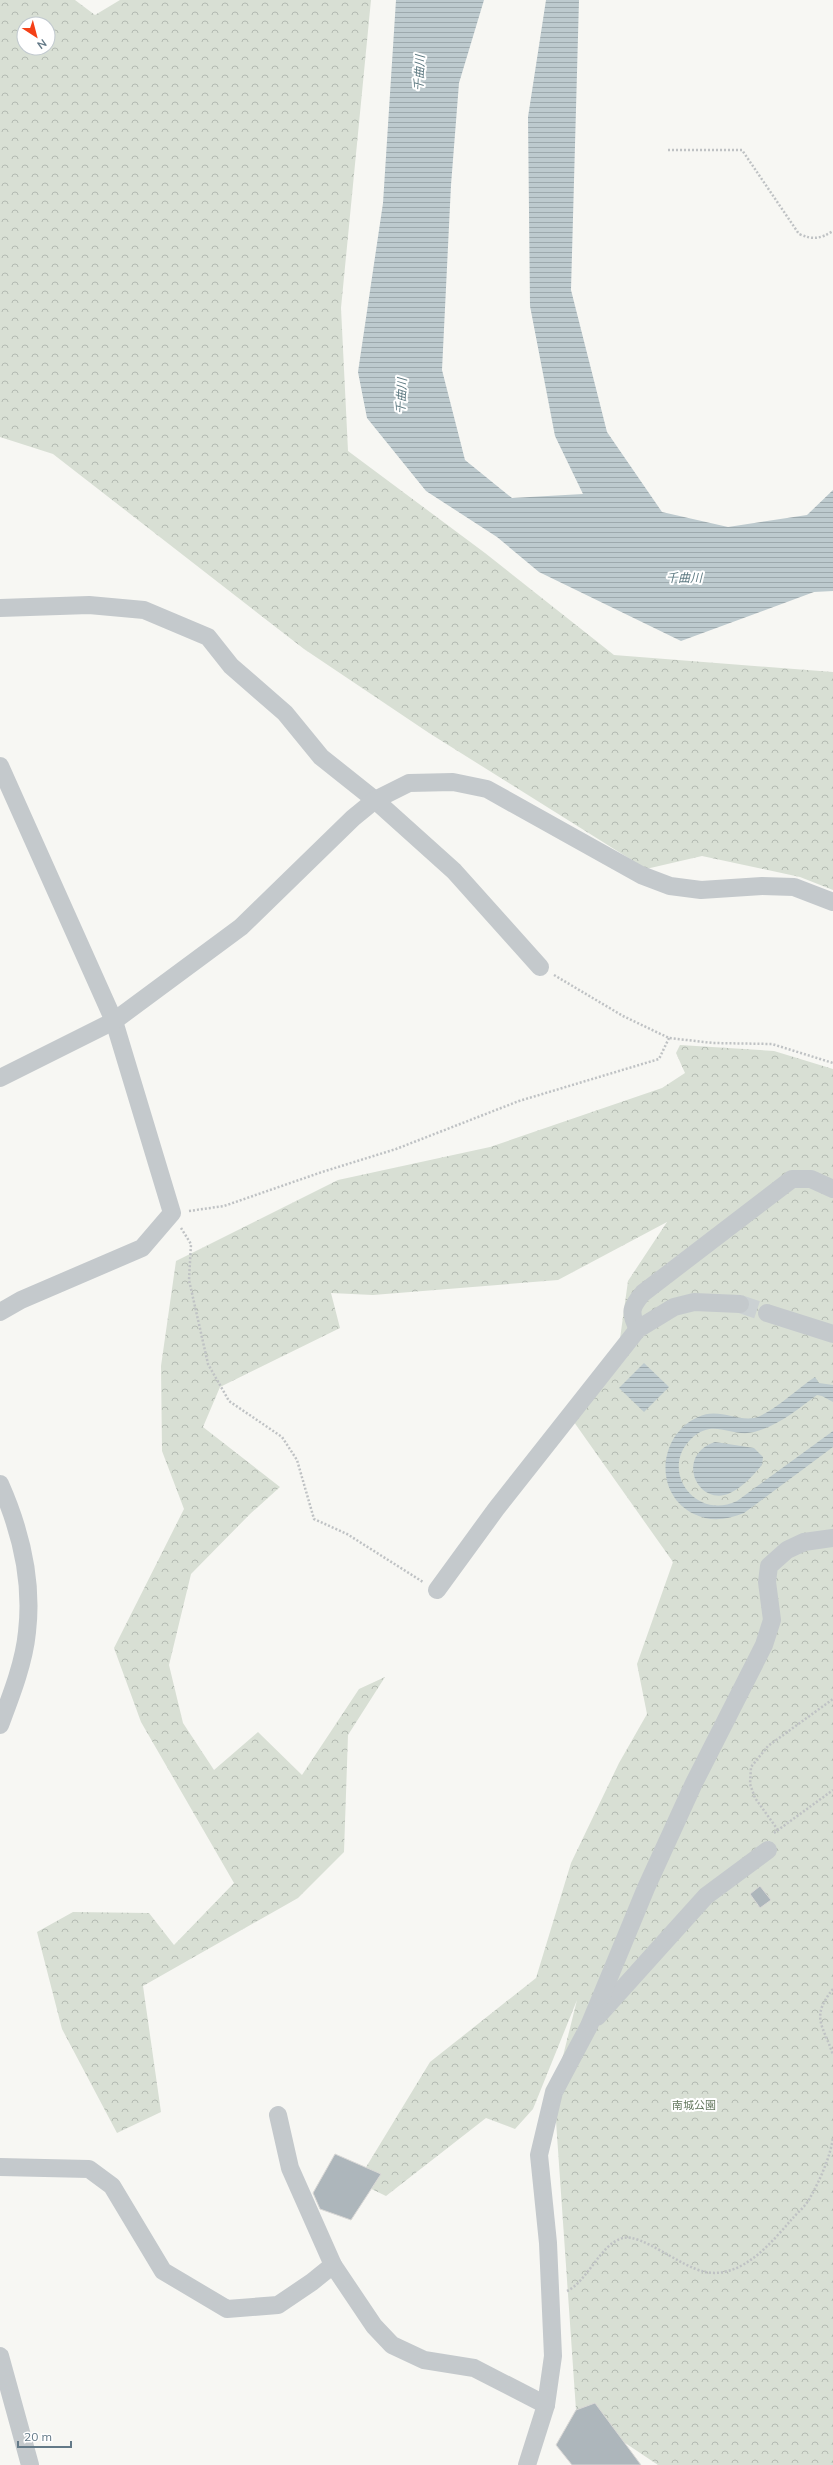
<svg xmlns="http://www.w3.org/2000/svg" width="833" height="2465" font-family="Mulish,'Noto Sans JP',sans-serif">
<defs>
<pattern id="forest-crowns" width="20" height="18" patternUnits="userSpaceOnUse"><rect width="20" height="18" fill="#d8dfd4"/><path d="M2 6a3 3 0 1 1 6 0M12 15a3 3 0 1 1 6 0" fill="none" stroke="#b3bab2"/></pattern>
<pattern id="water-rules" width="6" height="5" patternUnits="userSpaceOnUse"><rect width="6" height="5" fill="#bdcace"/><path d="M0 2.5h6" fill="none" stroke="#9da9ad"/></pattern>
</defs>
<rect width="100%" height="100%" fill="#f7f7f3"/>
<g fill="url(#forest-crowns)" fill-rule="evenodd">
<path d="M0 0H75L95 15 120 0H371L341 308 348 451 485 553 614 655 833 672V890L800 877 702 856 646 869 429 733 304 649 53 454 0 437ZM24 24H48V48H24Z"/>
<polygon points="680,1045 774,1051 833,1069 833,2465 658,2465 576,2410 554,2092 577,2000 533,2109 515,2129 486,2118 386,2196 357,2182 430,2062 536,1978 571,1863 619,1763 647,1714 637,1664 673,1562 569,1415 618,1353 628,1281 667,1222 558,1280 373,1295 331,1293 340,1328 220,1387 203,1427 280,1487 250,1514 191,1574 169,1665 183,1723 214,1770 258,1732 302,1775 359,1689 385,1677 348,1735 344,1852 298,1898 143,1986 161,2112 117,2133 62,2029 37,1932 73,1912 149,1913 174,1945 234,1883 141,1722 114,1648 184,1509 162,1451 161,1366 176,1261 338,1180 490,1147 662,1088 685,1073 676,1053"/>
</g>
<g fill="url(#water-rules)">
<polygon points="396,0 484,0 459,83 451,185 442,370 465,460 512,498 583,494 555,436 530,306 528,117 546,0 579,0 571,290 607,432 662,512 728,527 807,515 833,490 833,591 814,592 681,641 539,572 497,537 426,491 367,418 358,372 383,203"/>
<polygon points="644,1363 669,1387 644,1412 619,1388"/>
<path d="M815 1377 819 1383 833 1385V1402L822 1396 817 1395C798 1409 778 1426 754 1432 731 1438 713 1417 691 1439 659 1470 695 1521 737 1501L833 1431V1447L744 1513C727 1520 710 1522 694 1514 653 1494 658 1435 698 1417 720 1406 741 1425 760 1416 779 1407 797 1389 815 1377Z"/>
<path d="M715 1442 754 1448 763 1457 762 1465C754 1474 744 1486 732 1492 699 1510 673 1456 715 1442Z"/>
</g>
<g fill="#adb6bb" stroke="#d9d8d6">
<polygon points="760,1886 771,1900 760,1908 750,1894"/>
<polygon points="335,2154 381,2174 351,2220 320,2209 313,2193"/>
<polygon points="595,2403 641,2465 572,2465 556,2445 576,2410"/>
</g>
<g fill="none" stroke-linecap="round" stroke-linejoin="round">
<polyline stroke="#cbd1d3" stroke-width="18" stroke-dasharray="18 9" stroke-linecap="butt" points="740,1304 767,1313"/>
<g stroke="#bfc2c4" stroke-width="2.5" stroke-dasharray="2 2" stroke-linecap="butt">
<path d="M668 150H742L799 234C813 240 820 239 833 231"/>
<polyline points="554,975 623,1016 669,1038 713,1043 772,1044 833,1063"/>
<polyline points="189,1211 224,1206 322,1172 396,1149 519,1101 659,1059 669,1038"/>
<polyline points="181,1228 191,1244 189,1280 208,1364 229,1401 282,1437 297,1460 314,1519 347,1534 423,1582"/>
<polyline points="778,1830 755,1798 750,1784 751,1767 768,1746 833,1699"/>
<polyline points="774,1833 833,1790"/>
<path d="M833 1989C810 2018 823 2024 833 2055"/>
<path d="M567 2291C587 2282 601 2243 623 2238 641 2233 681 2267 705 2272 742 2279 771 2243 792 2219 798 2212 807 2205 811 2196 820 2180 831 2155 833 2137"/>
</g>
<g stroke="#c4c9cc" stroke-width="18">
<polyline points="0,608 89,605 144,610 208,637 231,666 285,713 321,757 375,800 454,871 540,967"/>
<polyline points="0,766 114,1021 172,1213 142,1248 21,1300 0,1312"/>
<polyline points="0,1078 114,1021 241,927 353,818 375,800 409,783 453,782 487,789 641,875 670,886 701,890 762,886 794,887 833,902"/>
<polyline points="767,1313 833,1334"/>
<path d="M638 1329C629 1312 631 1307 643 1293L792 1179H811L833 1189"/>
<path d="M0 1484C20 1529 33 1581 27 1632 24 1663 11 1696 0 1725"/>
<polyline points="437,1590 496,1509 638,1329 674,1307 694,1302 740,1304"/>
<polyline points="597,2017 706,1896 768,1850"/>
<polyline points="278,2115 290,2168 333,2265 374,2326 392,2345 424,2360 474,2368 546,2405"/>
<polyline points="0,2167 89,2169 112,2186 163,2271 227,2309 278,2305 312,2282 333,2265"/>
<polyline points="0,2356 30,2465"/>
<polyline points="527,2465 546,2405 553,2356 548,2243 539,2155 554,2092 589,2026 646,1888 694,1783 764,1645 772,1620 767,1582 769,1566 787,1550 804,1542 833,1538"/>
</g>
</g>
<g text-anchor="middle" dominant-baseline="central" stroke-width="4" stroke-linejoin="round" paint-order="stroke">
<g font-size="11" fill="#65795f" stroke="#fff">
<text x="694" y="2105">南城公園</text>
</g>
<g font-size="12" font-style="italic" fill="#5f7b83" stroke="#fff">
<text transform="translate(419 73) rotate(-87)">千曲川</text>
<text transform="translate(401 396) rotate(-87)">千曲川</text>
<text x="684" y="577">千曲川</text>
</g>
</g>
<g transform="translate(36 36) rotate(144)"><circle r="19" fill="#ffffff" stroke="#c1c9cf"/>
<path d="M0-3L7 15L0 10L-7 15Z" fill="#f44017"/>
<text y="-6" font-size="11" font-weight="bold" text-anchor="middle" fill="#637987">N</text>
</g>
<path d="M18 2441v6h53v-6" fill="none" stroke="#637987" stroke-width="2"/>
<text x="24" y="2441" font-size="12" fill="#637987" stroke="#ffffff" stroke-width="3" paint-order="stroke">20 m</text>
</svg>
